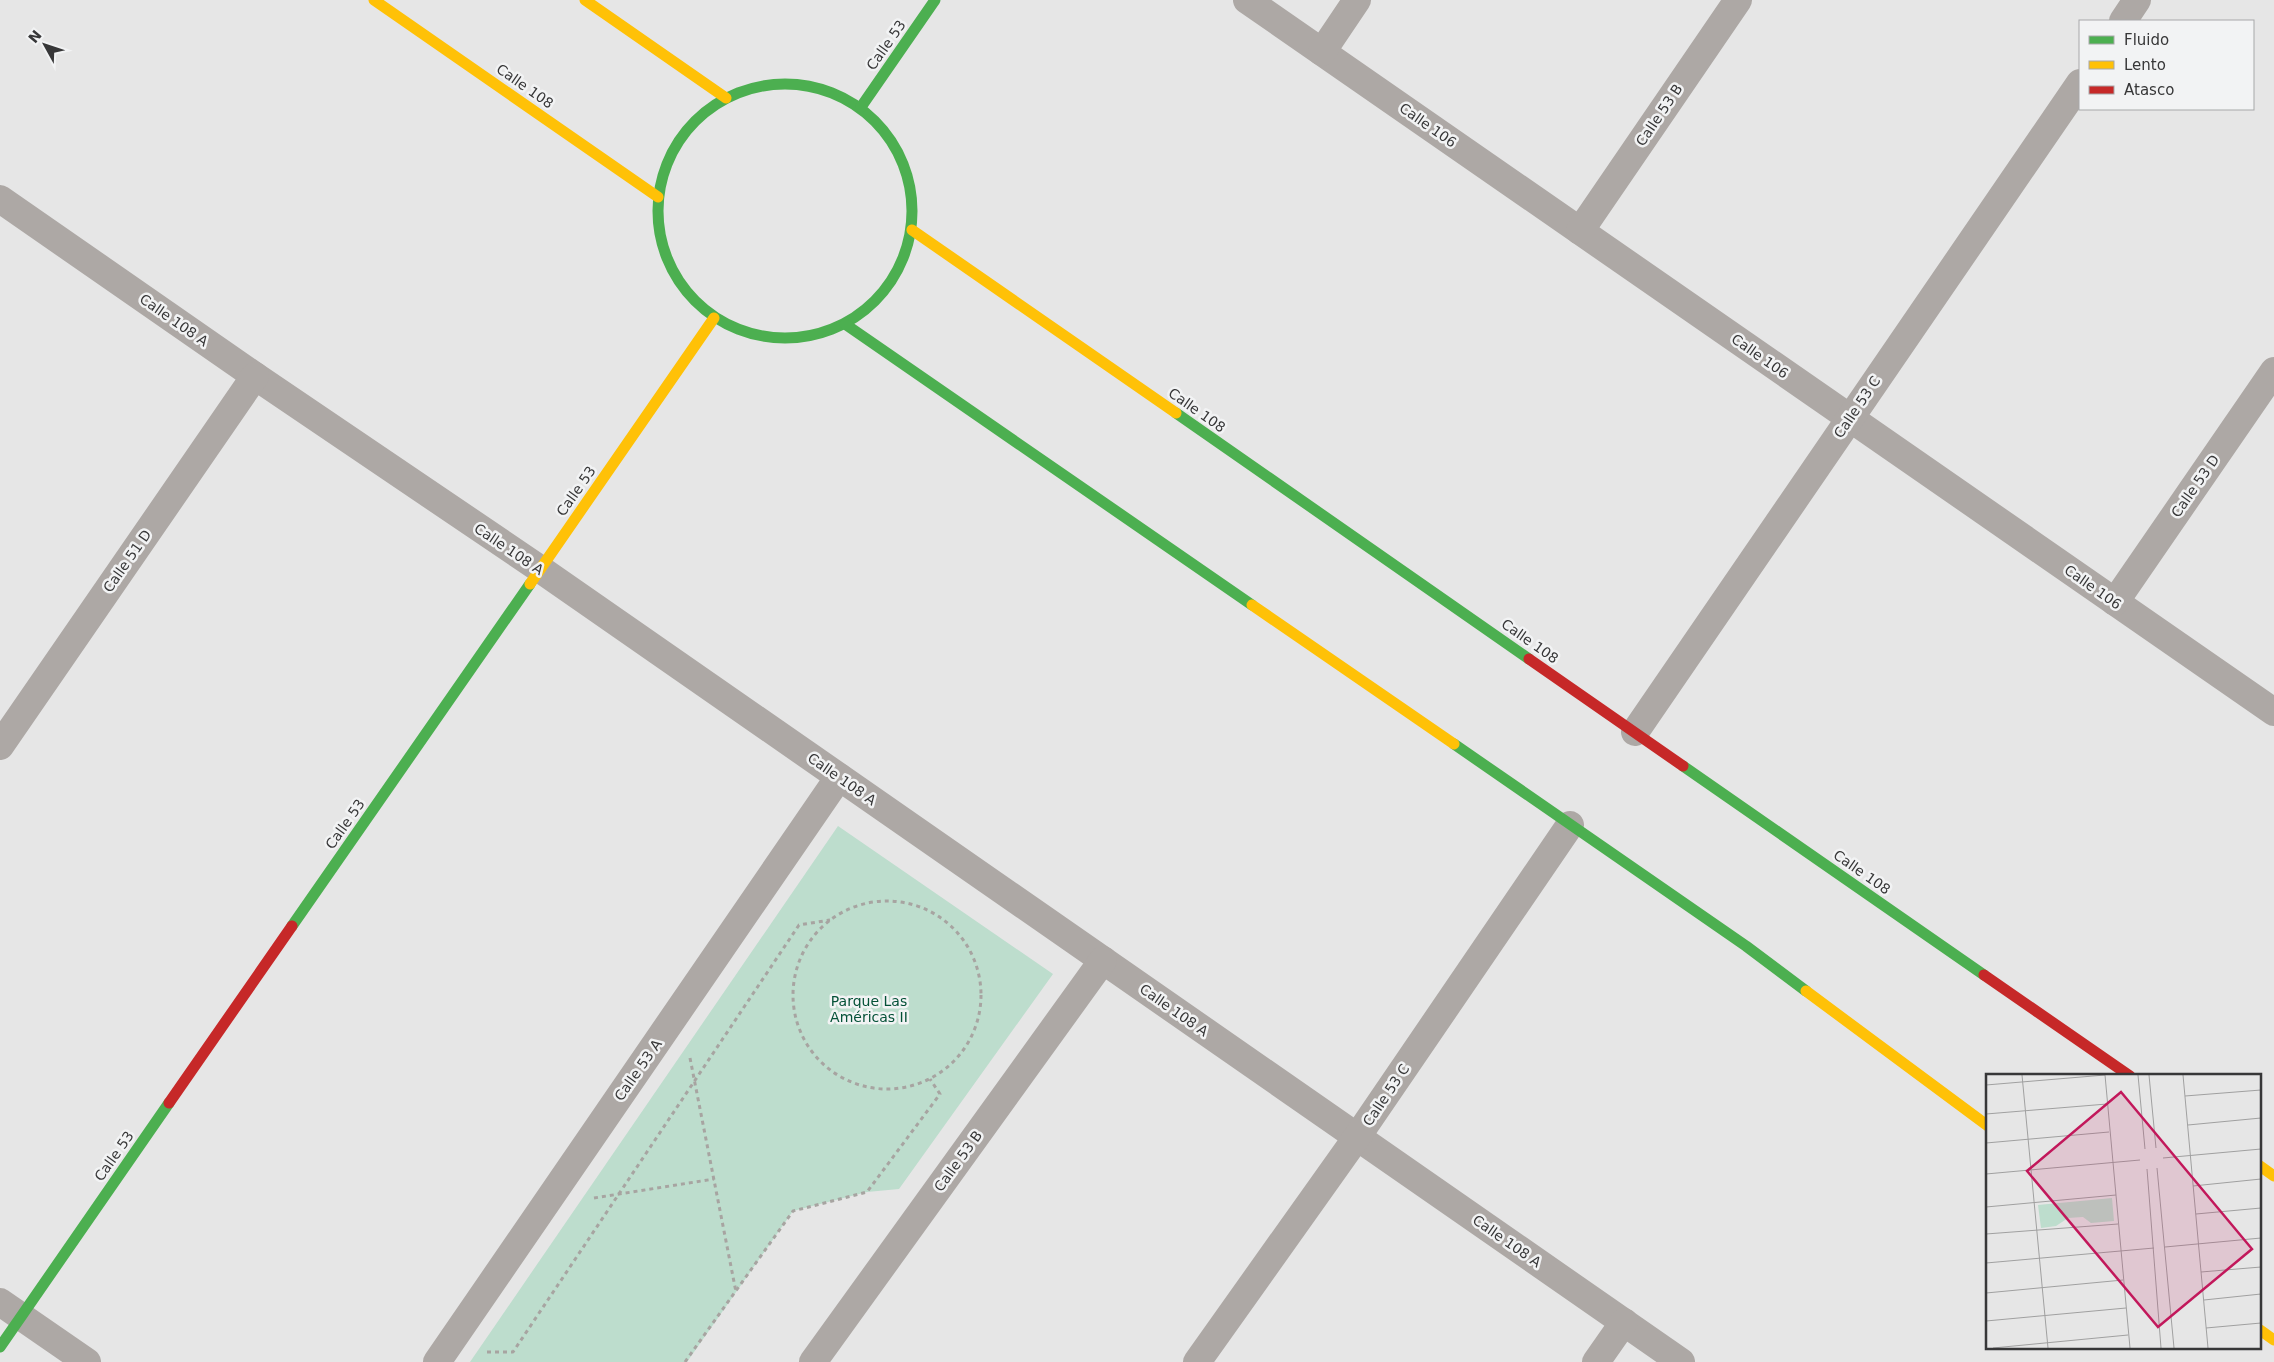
<svg xmlns="http://www.w3.org/2000/svg" width="2274" height="1362" font-family="'DejaVu Sans',sans-serif">
<rect width="100%" height="100%" fill="#e6e6e6"/>
<polygon fill="#bdddcd" points="838,826 1053,974 899,1189 867,1192 793,1211 687,1362 470,1362"/>
<g fill="none" stroke-linecap="round" stroke-linejoin="round">
<g stroke="#a7a4a1" stroke-width="3" stroke-dasharray="4 4" stroke-linecap="butt">
<circle cx="887" cy="995" r="94"/>
<polyline points="690,1058 736,1292"/>
<polyline points="594,1198 714,1179"/>
<polyline points="487,1352 513,1352 799,925 830,920"/>
<polyline points="685,1362 793,1211 867,1192 940,1094 930,1079"/>
</g>
<g stroke="#ada8a5" stroke-width="28">
<polyline points="1247,0 2274,712"/>
<polyline points="2123,21 2137,0"/>
<polyline points="1322,52 1357,0"/>
<polyline points="0,199 255,376 540,569 1681,1362"/>
<polyline points="1580,231 1738,0"/>
<polyline points="2115,602 2274,371"/>
<polyline points="1635,732 2080,83"/>
<polyline points="0,746 255,376"/>
<polyline points="0,1302 87,1362"/>
<polyline points="437,1362 839,777"/>
<polyline points="813,1362 1103,960"/>
<polyline points="1197,1362 1357,1137 1570,825"/>
<polyline points="1596,1362 1624,1322"/>
</g>
<g stroke="#4caf50" stroke-width="11">
<circle cx="785" cy="211" r="127"/>
<polyline points="861,107 935,0"/>
<polyline points="845,324 1252,605"/>
<polyline points="1176,413 1529,659"/>
<polyline points="1454,744 1746,946 1806,991"/>
<polyline points="1683,766 1984,975"/>
<polyline points="292,926 530,584"/>
<polyline points="0,1347 169,1103"/>
</g>
<g stroke="#ffc107" stroke-width="11">
<polyline points="374,0 658,197"/>
<polyline points="585,0 726,98"/>
<polyline points="912,230 1176,413"/>
<polyline points="530,584 714,318"/>
<polyline points="1252,605 1454,744"/>
<polyline points="1806,991 1988,1126"/>
<polyline points="2260,1166 2274,1176"/>
<polyline points="2260,1330 2274,1340"/>
</g>
<g stroke="#c62828" stroke-width="11">
<polyline points="1529,659 1683,766"/>
<polyline points="1984,975 2130,1076"/>
<polyline points="169,1103 292,926"/>
</g>
</g>
<g text-anchor="middle" dominant-baseline="central" stroke-width="5" stroke-linejoin="round" paint-order="stroke">
<g font-size="14" fill="#373738" stroke="#f2f3f4">
<text transform="translate(886 45) rotate(-55)">Calle 53</text>
<text transform="translate(525 86) rotate(35)">Calle 108</text>
<text transform="translate(1659 115) rotate(-56)">Calle 53 B</text>
<text transform="translate(1428 125) rotate(35)">Calle 106</text>
<text transform="translate(174 320) rotate(35)">Calle 108 A</text>
<text transform="translate(1760 356) rotate(35)">Calle 106</text>
<text transform="translate(1857 407) rotate(-56)">Calle 53 C</text>
<text transform="translate(1197 410) rotate(35)">Calle 108</text>
<text transform="translate(2195 486) rotate(-55)">Calle 53 D</text>
<text transform="translate(576 491) rotate(-55)">Calle 53</text>
<text transform="translate(509 549) rotate(34)">Calle 108 A</text>
<text transform="translate(127 561) rotate(-55)">Calle 51 D</text>
<text transform="translate(2093 587) rotate(35)">Calle 106</text>
<text transform="translate(1530 641) rotate(35)">Calle 108</text>
<text transform="translate(842 779) rotate(35)">Calle 108 A</text>
<text transform="translate(345 824) rotate(-55)">Calle 53</text>
<text transform="translate(1862 872) rotate(35)">Calle 108</text>
<text transform="translate(1174 1010) rotate(35)">Calle 108 A</text>
<text transform="translate(638 1070) rotate(-55)">Calle 53 A</text>
<text transform="translate(1386 1095) rotate(-56)">Calle 53 C</text>
<text transform="translate(114 1156) rotate(-55)">Calle 53</text>
<text transform="translate(958 1161) rotate(-54)">Calle 53 B</text>
<text transform="translate(1507 1241) rotate(35)">Calle 108 A</text>
</g>
<g font-size="14" fill="#045137" stroke="#f2f3f4">
<text x="869" y="1001">Parque Las<tspan x="869" dy="16">Américas II</tspan></text>
</g>
</g>
<g transform="translate(1986 1074)">
<rect width="275" height="275" fill="#e6e6e6"/>
<path d="M126 124 128 147 105 149 97 143 82 144 70 152 55 154 52 131Z" fill="#bdddcd"/>
<path fill="none" stroke="#a0a0a0" stroke-width="1" d="M36 1 62 274M119 1 144 274M152 1 159 75M163 1 170 74M197 1 222 274M0 11 119 1M199 22 275 16M0 40 121 30M202 51 275 44M0 69 123 58M177 84 275 75M171 94 188 274M161 95 175 274M0 100 154 86M207 112 275 105M0 133 130 121M210 140 275 134M0 160 132 150M179 173 275 164M0 189 168 174M215 198 275 193M0 219 137 206M218 226 275 220M0 247 140 234M220 254 275 249M7 274 142 261"/>
<path fill="#c2185b" fill-opacity="0.15" stroke="#c2185b" stroke-width="2.5" d="M135 18 266 175 172 253 41 97Z"/>
<rect width="275" height="275" fill="none" stroke="#373738" stroke-width="2.5"/>
</g>
<rect x="2079" y="20" width="175" height="90" fill="#f2f3f4" stroke="#a7a8a9"/>
<rect x="2089" y="36" width="25" height="8" fill="#4caf50" stroke="#a7a8a9"/>
<text x="2124" y="45" font-size="15" fill="#373738">Fluido</text>
<rect x="2089" y="61" width="25" height="8" fill="#ffc107" stroke="#a7a8a9"/>
<text x="2124" y="70" font-size="15" fill="#373738">Lento</text>
<rect x="2089" y="86" width="25" height="8" fill="#c62828" stroke="#a7a8a9"/>
<text x="2124" y="95" font-size="15" fill="#373738">Atasco</text>
<g transform="translate(45 45) rotate(310)" stroke="#f2f3f4" stroke-width="4" paint-order="stroke">
<path d="M0-4L9 19L0 12L-9 19Z" fill="#373738"/>
<text y="-8" font-size="14" font-weight="bold" text-anchor="middle" fill="#373738">N</text>
</g>
</svg>
